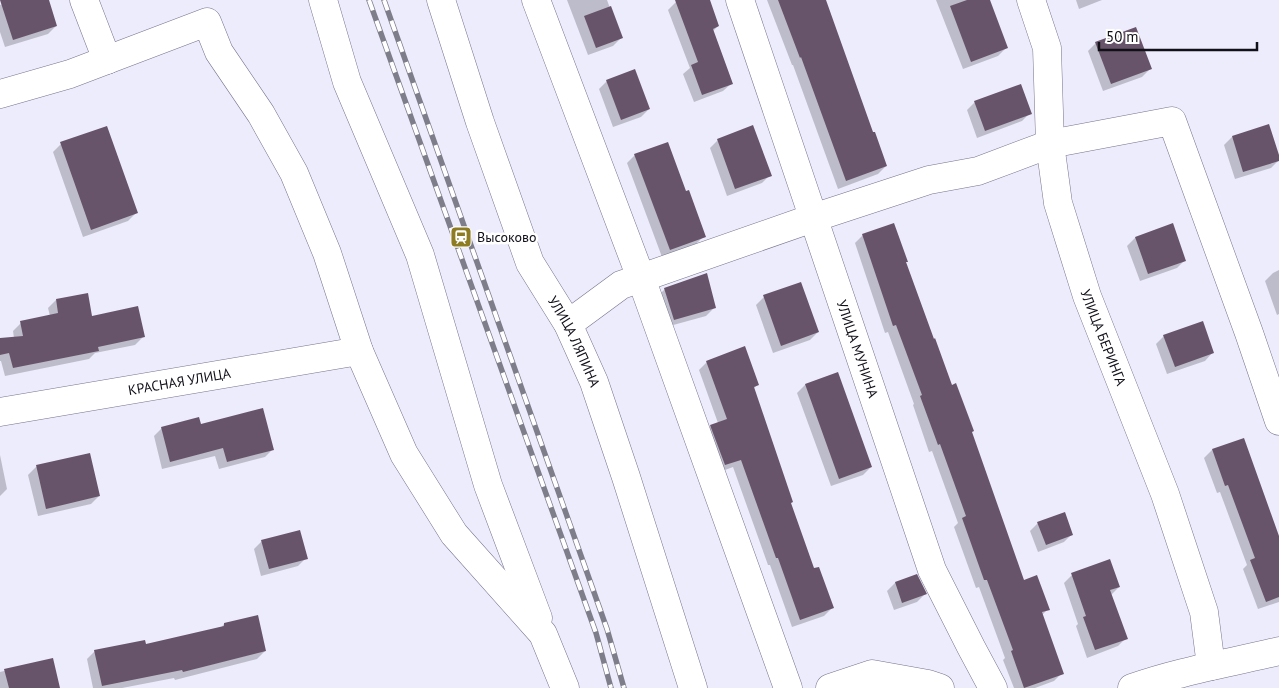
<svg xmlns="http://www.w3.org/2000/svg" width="1279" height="688" viewBox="0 0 1279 688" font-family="'PT Sans',sans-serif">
  <rect width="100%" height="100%" fill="#edecfd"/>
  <!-- shadow -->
  <path fill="#0003" d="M13,0H48L56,26L48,34L5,47L0,32V5Z
    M567,0H607L621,38L613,46L588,55Z
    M681,0H708L718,26L713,31L732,83L723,91L694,102L683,74L690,68L668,10L676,2Z
    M767,0H818L886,166L878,174L838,189L793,65H792Z
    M936,0H988L1006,48L998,56L963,69Z
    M1076,0H1102L1079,9Z
    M1096,43L1150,69L1142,77L1103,91L1088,51Z
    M607,81L649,109L641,117L613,127L599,89Z
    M975,102L1030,113L1022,121L977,138L967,110Z
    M1232,137L1279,159V160L1271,168L1235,179L1224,145Z
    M718,140L770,175L762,183L727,196L710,148Z
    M61,144L136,213L128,221L83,237L53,152Z
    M635,155L685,193L704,236L696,244L662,257L627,163Z
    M1172,225L1185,260L1177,268L1140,281L1127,246L1135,238Z
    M863,235L905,263L933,341L971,433L1023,581L1048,609L1041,616L1062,673L1054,681L1035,688H1014L1003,660L1005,658L979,587L976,588L954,527L958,523L932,451L929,452L913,405L914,404L888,332L885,333L855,243Z
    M1279,270V314L1277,315L1265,281L1273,273Z
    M665,289L714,308L706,316L666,327L657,297Z
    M764,297L818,332L810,340L773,353L756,305Z
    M56,300L91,317L143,337L135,345L95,353L89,359L5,376L1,361H0V340L14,338L13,331L21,323L50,316L48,308Z
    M1164,336L1213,352L1205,361L1167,374L1156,344Z
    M707,362L758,384L753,389L790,504L814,570L832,608L824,616L792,627L770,565H768L733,467L717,473L703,434L711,426L718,423L699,370Z
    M837,374L871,467L863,475L831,486L797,393L805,385Z
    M200,425L273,449L265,457L219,469L215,456L162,469L154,436L162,428Z
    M1243,440L1279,543V602L1258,609L1243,569L1247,565L1220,492L1217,493L1204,458L1212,450Z
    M89,454L99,496L91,504L38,516L28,475L36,467Z
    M0,455L7,489L0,496Z
    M1038,523L1072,534L1064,542L1038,552L1030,531Z
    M262,541L306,558L298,566L261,576L254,549Z
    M1072,575L1119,587L1111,595L1126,638L1118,646L1087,658L1076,626L1078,624L1064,583Z
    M916,576L925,594L917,602L894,610L887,591L895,583Z
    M224,624L265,651L257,659L175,680L174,678L122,688H93L87,659L95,651L145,646L220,629Z
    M52,659L59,688H0V672Z"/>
  <!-- building -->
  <path fill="#68546a" d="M0,0H49L57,26L13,40Z
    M675,0H710L719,26L713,29L733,84L702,95L691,65L698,62Z
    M778,0H826L873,132H875L887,166L846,181L801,57L800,58Z
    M967,0H990L1008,48L971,62L950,6Z
    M611,6L623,38L596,48L584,16Z
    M1136,27L1152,69L1111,84L1095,42Z
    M635,69L650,109L621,120L606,80Z
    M1021,84L1032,114L985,131L974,101Z
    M1269,124L1279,155V161L1243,172L1232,136Z
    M753,125L772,176L735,189L717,139Z
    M107,126L138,213L91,230L60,142Z
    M668,142L686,191L689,190L706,237L670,250L634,154Z
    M894,223L908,262H906L934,339L935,338L952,385L956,383L974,431L972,432L1024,580L1037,575L1050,610L1042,612L1064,674L1024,688L1011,651L1013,650L987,580H984L962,518L966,516L940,444L938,445L920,396L922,395L896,325L893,326L862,234Z
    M1173,223L1186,261L1148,274L1135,237Z
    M707,273L716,308L674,320L664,288Z
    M801,282L819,332L781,346L763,295Z
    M88,293L92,316L138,306L145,337L98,347L99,351L13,368L9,353L0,355V338L23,336L20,321L58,313L56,299Z
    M1203,321L1214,353L1175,367L1163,335Z
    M745,346L759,385L754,387L793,502L791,503L814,568L819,567L834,608L800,620L778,558H776L741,460L725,465L710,425L727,419L706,361Z
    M838,372L872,467L839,479L805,384Z
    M263,408L274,450L227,462L223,448L170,462L161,427L199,417L201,424Z
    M1244,438L1279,536V597L1266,602L1250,560L1255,558L1228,485L1225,486L1212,449Z
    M90,453L100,496L46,509L36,465Z
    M1065,512L1073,535L1046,545L1037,522Z
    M300,530L308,559L269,569L261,540Z
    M1110,559L1120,587L1110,590L1128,639L1095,650L1083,617L1086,616L1071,573Z
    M917,574L927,594L902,603L895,582Z
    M258,615L266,651L183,672L182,670L102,686L94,650L145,640L146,644L224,626V623Z
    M53,658L60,688H9L4,669Z"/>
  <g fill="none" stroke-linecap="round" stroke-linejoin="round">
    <!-- minor casing -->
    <g stroke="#76738c" stroke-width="29">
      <g id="minor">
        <path d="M84,0L107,60"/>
        <path d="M323,0L347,82L420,255L488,485L538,618"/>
        <path id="s1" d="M441,0L480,122L530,263L568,324L594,382L626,477L693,688"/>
        <path d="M536,0L641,278L788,688"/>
        <path id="s2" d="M740,0L932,570L971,647L993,688"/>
        <path id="s3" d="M1031,0L1047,48L1050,144L1058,203L1087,296L1165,494L1204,612L1211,666"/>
        <path d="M0,94L70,74L207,22L219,52L261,114L294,173L327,253L359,351L404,454L454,534L543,634L565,688"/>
        <path d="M568,324L621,285L813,218L929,180L978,171L1050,144L1172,121L1249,333L1279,421"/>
        <path id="s4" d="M0,412L359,351"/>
        <path d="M830,688L872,674L928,684L940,688"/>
        <path d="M1132,688C1180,671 1230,663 1279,651"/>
      </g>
    </g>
    <!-- minor -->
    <use href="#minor" stroke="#fff" stroke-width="28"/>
    <!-- rail casing -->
    <g stroke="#7e7d8a" stroke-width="5.5">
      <path id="rail" d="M369,0L596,633L611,688
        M384,0L607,629L624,688"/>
    </g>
    <!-- rail -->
    <use href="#rail" stroke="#fff" stroke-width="4" stroke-dasharray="11" stroke-linecap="butt"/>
  </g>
  <!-- icons -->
  <defs>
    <g id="station-square" transform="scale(1.125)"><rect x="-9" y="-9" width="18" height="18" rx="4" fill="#8e7c22" stroke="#fff"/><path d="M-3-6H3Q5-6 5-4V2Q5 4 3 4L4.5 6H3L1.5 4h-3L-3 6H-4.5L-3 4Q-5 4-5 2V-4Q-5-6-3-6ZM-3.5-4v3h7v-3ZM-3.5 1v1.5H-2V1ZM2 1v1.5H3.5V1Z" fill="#fff"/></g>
  </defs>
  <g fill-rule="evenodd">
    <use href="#station-square" x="461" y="237"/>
  </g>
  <g text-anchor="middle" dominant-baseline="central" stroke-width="5" stroke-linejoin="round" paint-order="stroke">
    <!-- poi labels -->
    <g font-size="14" fill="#111019" stroke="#fff" text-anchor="start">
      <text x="477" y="237">Высоково</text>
    </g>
    <!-- street labels -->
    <g font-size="14" fill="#111019" stroke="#fff">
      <text stroke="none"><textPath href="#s3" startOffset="348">УЛИЦА БЕРИНГА</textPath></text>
      <text stroke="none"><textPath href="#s1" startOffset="368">УЛИЦА ЛЯПИНА</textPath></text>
      <text stroke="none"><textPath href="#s2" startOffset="368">УЛИЦА МУНИНА</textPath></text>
      <text stroke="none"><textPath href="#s4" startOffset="182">КРАСНАЯ УЛИЦА</textPath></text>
    </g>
  </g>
  <!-- scale -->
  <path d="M1099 42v8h158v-8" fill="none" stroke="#111019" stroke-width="2.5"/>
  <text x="1106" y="42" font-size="15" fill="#111019" stroke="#ffffff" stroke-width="4" paint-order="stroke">50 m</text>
</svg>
